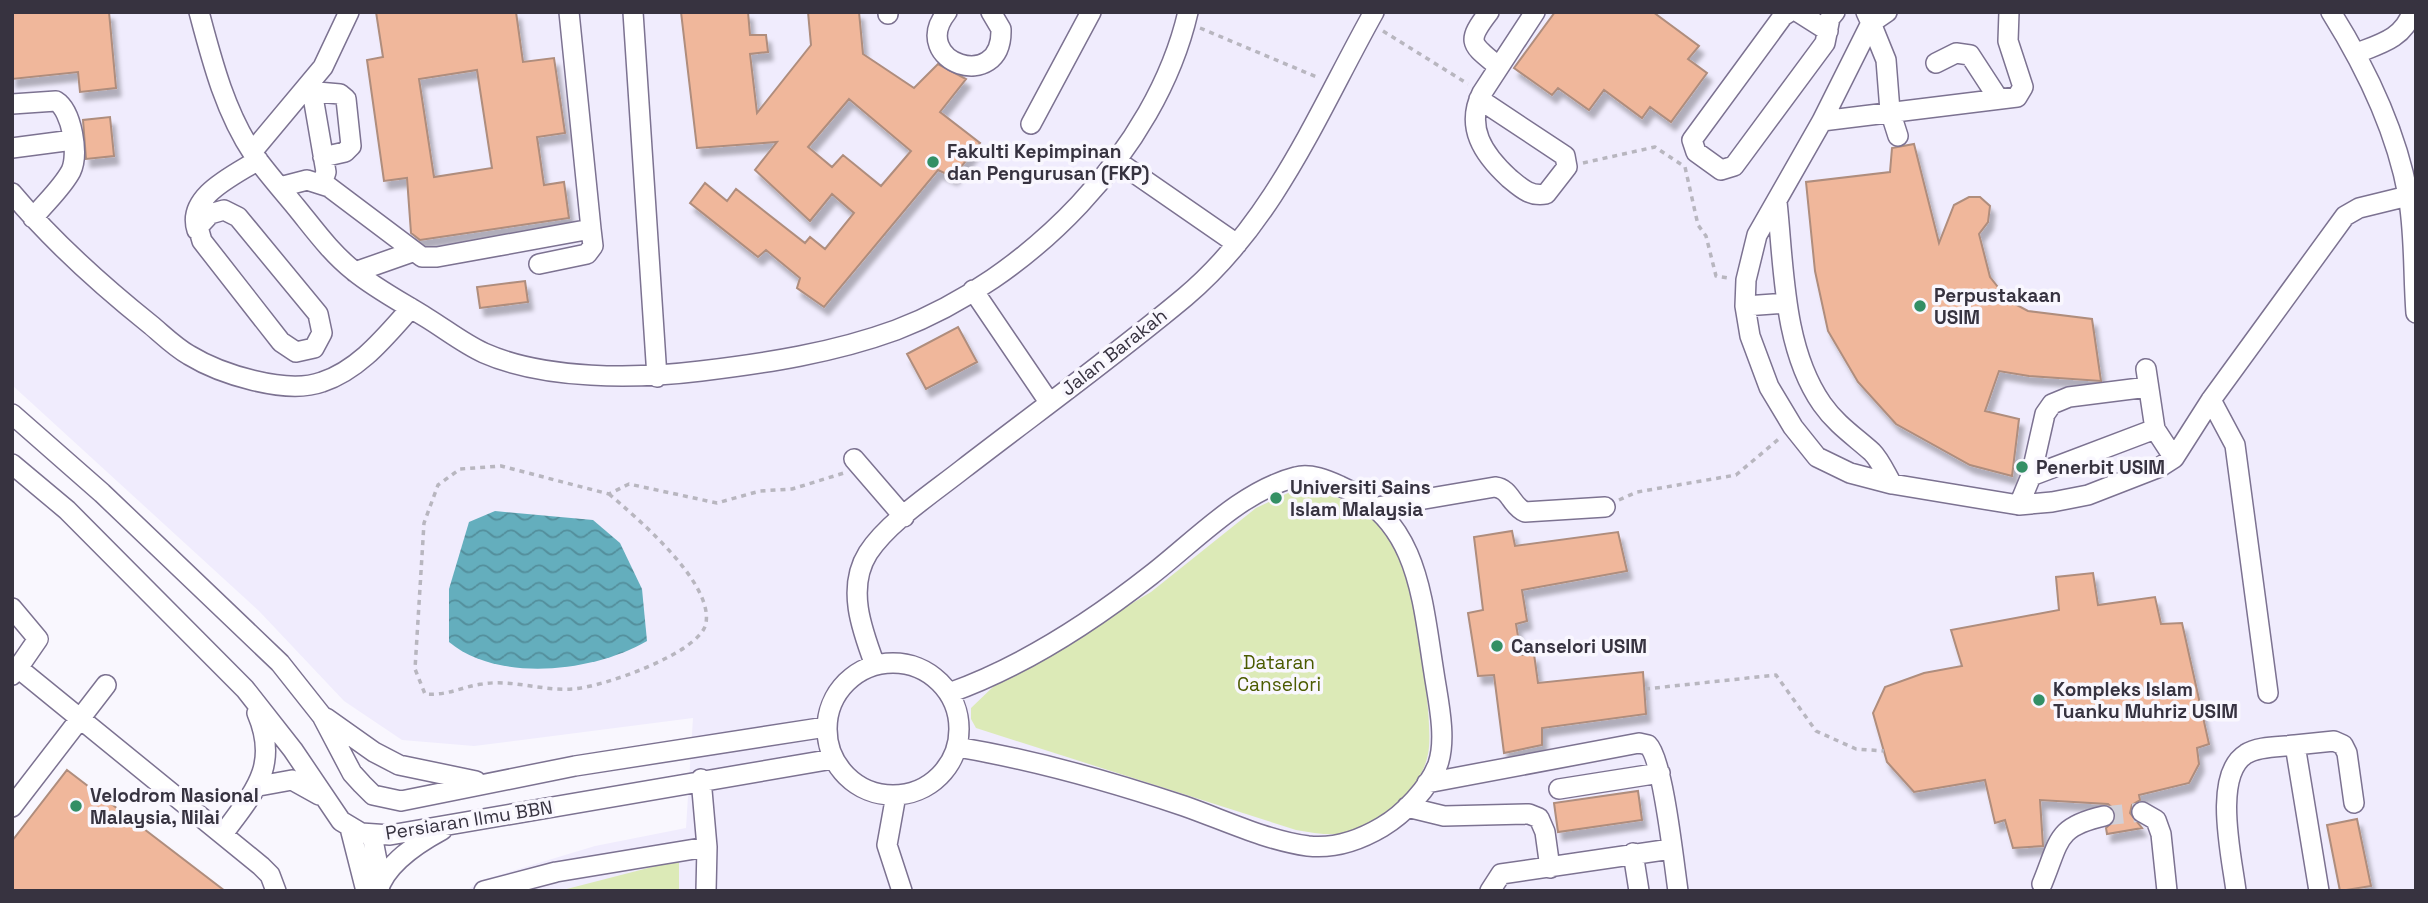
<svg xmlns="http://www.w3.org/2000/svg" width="2428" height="903" viewBox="0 0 2428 903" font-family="'Space Grotesk',sans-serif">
  <defs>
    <pattern id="water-waves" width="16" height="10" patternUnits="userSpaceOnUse" patternTransform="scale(1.75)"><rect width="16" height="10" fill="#64aebd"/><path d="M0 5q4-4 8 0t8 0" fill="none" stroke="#538e9b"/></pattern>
    <filter id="shadow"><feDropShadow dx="4.5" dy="8" stdDeviation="2" flood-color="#0004"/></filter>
  </defs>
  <rect width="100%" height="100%" fill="#f9f7fe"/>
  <!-- built -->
  <path fill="#f0ecfd" d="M12,12H2416V891H467L479,881L595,846L686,828L693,718L474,746L402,740L344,701L259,611L12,385Z"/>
  <!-- green -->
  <path fill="#dceab7" d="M1290,492C1341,493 1362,501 1396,540C1413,561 1416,611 1420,638C1423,663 1433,732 1428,754C1422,787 1383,828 1349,833C1331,836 1313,833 1296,830L976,728L971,719V708L996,684L1151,592L1256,508Z
    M679,860V891H559Z"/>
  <!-- water -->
  <path fill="url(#water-waves)" d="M495,511L593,520L620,543L642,589L647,641C594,672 498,683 449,642V589L469,522Z"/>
  <!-- building -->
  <path fill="#f0b79b" stroke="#af8d7d" stroke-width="2" fill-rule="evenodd" filter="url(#shadow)" d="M12,12H109L116,88L80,92L78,72L12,79Z
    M376,12H516L523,62L554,58L565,133L537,137L544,185L564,182L569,218L420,240L411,233L407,178L384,181L367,60L383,57ZM477,70L492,168L434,177L419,79Z
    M681,12H748L750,35H766L768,52L750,54L757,113L811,45L808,12H859L863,54L914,88L938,64L966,79L940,112L980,143L953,177L938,170L824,307L797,288L800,278L766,250L758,257L690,203L705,183L727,201L736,189L805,243L810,237L825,249L854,213L832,194L810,221L755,170L777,142L697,148ZM849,99L911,151L881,186L843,155L832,167L808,147Z
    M1555,12H1653L1699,46L1688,59L1707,73L1671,122L1650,107L1642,118L1604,90L1589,110L1558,88L1552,95L1514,68Z
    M110,117L114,156L86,159L83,120Z
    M1914,144L1939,243L1954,205L1969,197H1980L1990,206L1988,222L1979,234L1990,277L2009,301L2028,311L2092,319L2101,381L2029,376L1999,371L1985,411L2019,419L2012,476L1970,465L1896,424L1858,382L1828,331L1815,271L1806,182L1890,172L1892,148Z
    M525,281L528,302L480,308L477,287Z
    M958,327L977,362L926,389L907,354Z
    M1512,531L1515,546L1618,532L1627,571L1522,590L1527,621L1516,624L1521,655L1534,654L1538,683L1643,672L1646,714L1542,728V745L1504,753L1494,675L1478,676L1468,613L1483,610L1474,537Z
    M2093,573L2098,605L2155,597L2161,624L2182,623L2209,744L2197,748L2199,764L2189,783L2139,795L2140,800L2132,805L2130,813L2142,828L2107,834L2106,828L2116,818L2113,808L2108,804L2040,800L2043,846L2013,848L2005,820L1995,823L1985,780L1914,792L1887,762L1873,713L1885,687L1924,673L1962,666L1951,630L2059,610L2056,577Z
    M67,770L225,891H12V841Z
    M1638,791L1642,820L1558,832L1554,803Z
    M2357,819L2371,886L2340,891L2327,825Z"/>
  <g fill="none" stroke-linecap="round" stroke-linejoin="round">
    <!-- minor-tunnel -->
    <path stroke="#d2d0d8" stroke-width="19" stroke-dasharray="19 10" stroke-linecap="butt" d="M2104,816L2142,812"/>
    <!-- minor casing -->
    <g stroke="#7c7291" stroke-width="22">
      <path id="minor" d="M199,12C212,61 225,112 254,155C267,173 282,190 296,207C314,229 331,253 354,271C376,289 403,303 427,318C445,329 464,344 484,353C545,380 636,379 701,371C767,363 833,353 896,330C1028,280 1156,151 1188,12
        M633,12L657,377
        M888,12V14
        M947,12C907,62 1003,95 1001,29L991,12
        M1489,12C1465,43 1471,44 1499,67
        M1789,12L1783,16L1692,140L1696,152L1721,170L1734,166L1825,43L1830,18L1835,12
        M1798,12L1828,31
        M1866,12L1871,23L1822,121L1757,235L1746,280L1745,306L1750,336L1769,387L1793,427L1817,457L1850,473L1892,484L2019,505L2052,502L2088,495L2160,467L2174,458L2211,400L2345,216L2359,208L2408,196
        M1887,12L1871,23L1886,60L1890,111L1898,136
        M2331,12C2366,68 2396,130 2408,195C2415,233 2413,274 2416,313
        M2357,53C2380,44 2404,38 2412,12
        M1936,63L1956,53L1970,55L1998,98
        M306,91L340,94L346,99L351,146L345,152L323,157
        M312,91L326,172L322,184
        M1479,99L1565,156L1567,167L1546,194C1530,197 1521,188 1509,178C1483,154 1465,127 1482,93L1535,12
        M12,104L56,101C72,111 79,154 71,171C62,188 45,203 33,218
        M1822,121L2017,97L2023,87L2008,41L2009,12
        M1031,124L1091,12
        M12,148L73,140
        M252,152L323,67L349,12
        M1117,161L1237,244
        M280,187L307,180L329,187L422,257H437L591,229L569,12
        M12,193C53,242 101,285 151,325C163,335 175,347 189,355C220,374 286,395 322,382C359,370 385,337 411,308
        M1777,202C1784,267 1783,348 1822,404C1836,424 1854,436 1872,452C1880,460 1886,474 1892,484
        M224,210L238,217L318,314L322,333L314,348L296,352L281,342L202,241L198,227L210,214Z
        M197,230C186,196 235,175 258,160
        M539,264L587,254L593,246L591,229
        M355,272L412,252
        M973,290L1049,402
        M1745,306L1787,303
        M2146,369L2155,429L2174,458
        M2211,400L2235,445L2268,693
        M12,414L102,493L280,663L322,716L352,773L362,784L373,795L401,801L575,766L826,727
        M854,459L904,517
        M12,464L67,510L245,689L293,750L341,821L361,833L390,835L833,759
        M2031,476L2155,429
        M2019,505L2031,476L2045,414L2052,404L2069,397L2148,387
        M1377,507L1495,487C1511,489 1511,506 1525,512L1605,507
        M12,608L38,639L18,668
        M827 729a66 66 0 1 1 132 0a66 66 0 1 1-132 0Z
        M875,665C862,630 846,588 868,553C888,522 934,492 963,469C1037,412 1113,357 1185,297C1275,221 1318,112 1374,12
        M12,675L18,668L261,866L270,875L276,891
        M949,693C1022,667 1090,623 1151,575C1195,541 1241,491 1296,477C1310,473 1327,480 1340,486C1419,519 1422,599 1434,673C1438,700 1447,738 1438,764C1429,788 1404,814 1382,827C1360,840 1334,849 1308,846C1265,840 1224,820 1184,806C1109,781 1035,760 957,747
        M326,718L374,752L399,765L476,781
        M1427,783L1639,743L1648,745C1663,759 1674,864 1678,891
        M259,786L292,780L319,795
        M1559,789L1660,773
        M896,795L887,845L902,891
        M12,807L106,685
        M1407,807L1444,816L1529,814L1539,818L1545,832L1550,868
        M2142,812L2156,820L2161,834L2167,891
        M350,828L366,891
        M223,834C253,793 280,767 257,713
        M372,835L381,881
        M1633,853L1639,891
        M2042,884C2060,841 2055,827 2104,816
        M378,891C386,863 418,843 442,830
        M484,891L556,872L707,847L701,779
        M706,891L707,847
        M1490,891L1501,874L1671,849
        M2236,891C2232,858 2212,775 2246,754C2258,746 2280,747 2295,745
        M2319,891L2295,745L2334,741L2343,745L2347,753L2354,803"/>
    </g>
    <!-- path -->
    <path stroke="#b8b6bf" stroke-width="3.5" stroke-dasharray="5 5" stroke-linecap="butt" d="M1200,28L1319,78
      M1383,31L1468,84
      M1583,163L1655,147L1685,167L1698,225L1706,236L1716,276L1729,278
      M609,494C637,518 713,582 706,623C701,653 600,688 572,689C542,691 511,679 482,684C461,687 447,696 425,694L415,669L424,523L438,485L460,469L501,466L609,494L629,484L717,503L760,491L792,489L844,473
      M1619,500L1637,492L1736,475L1780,438
      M1645,689L1776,675L1816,731L1856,749L1884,751"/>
    <!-- minor -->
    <use href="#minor" stroke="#fff" stroke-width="19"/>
  </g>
  <!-- markers -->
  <g fill="#338f65" stroke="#f9f7fe" stroke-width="2.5">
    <circle cx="933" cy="162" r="7"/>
    <circle cx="1920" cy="306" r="7"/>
    <circle cx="2022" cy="467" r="7"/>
    <circle cx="1276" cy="498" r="7"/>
    <circle cx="1497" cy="646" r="7"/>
    <circle cx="2039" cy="700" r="7"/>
    <circle cx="76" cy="806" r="7"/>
  </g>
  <g text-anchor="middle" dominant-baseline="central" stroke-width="7" stroke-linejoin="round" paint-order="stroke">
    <!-- poi labels -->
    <g font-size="19" font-weight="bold" fill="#373340" stroke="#f9f7fe" text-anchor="start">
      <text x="947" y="151">Fakulti Kepimpinan<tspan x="947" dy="22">dan Pengurusan (FKP)</tspan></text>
      <text x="1934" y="295">Perpustakaan<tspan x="1934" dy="22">USIM</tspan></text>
      <text x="2036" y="467">Penerbit USIM</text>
      <text x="1290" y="487">Universiti Sains<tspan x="1290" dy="22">Islam Malaysia</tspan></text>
      <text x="1511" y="646">Canselori USIM</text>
      <text x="2053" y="689">Kompleks Islam<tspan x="2053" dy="22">Tuanku Muhriz USIM</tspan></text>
      <text x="90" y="795">Velodrom Nasional<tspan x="90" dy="22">Malaysia, Nilai</tspan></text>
    </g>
    <!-- street labels -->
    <g font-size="19" fill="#373340" stroke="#f9f7fe">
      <text transform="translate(1114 352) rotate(-38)">Jalan Barakah</text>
      <text transform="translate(469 820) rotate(-9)">Persiaran Ilmu BBN</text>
    </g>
    <!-- park labels -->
    <g font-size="19" fill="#4b5b00" stroke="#f9f7fe">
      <text x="1279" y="662">Dataran<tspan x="1279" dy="22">Canselori</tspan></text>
    </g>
  </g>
  <!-- border -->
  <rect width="2428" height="903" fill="none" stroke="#373340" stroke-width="28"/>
</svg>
